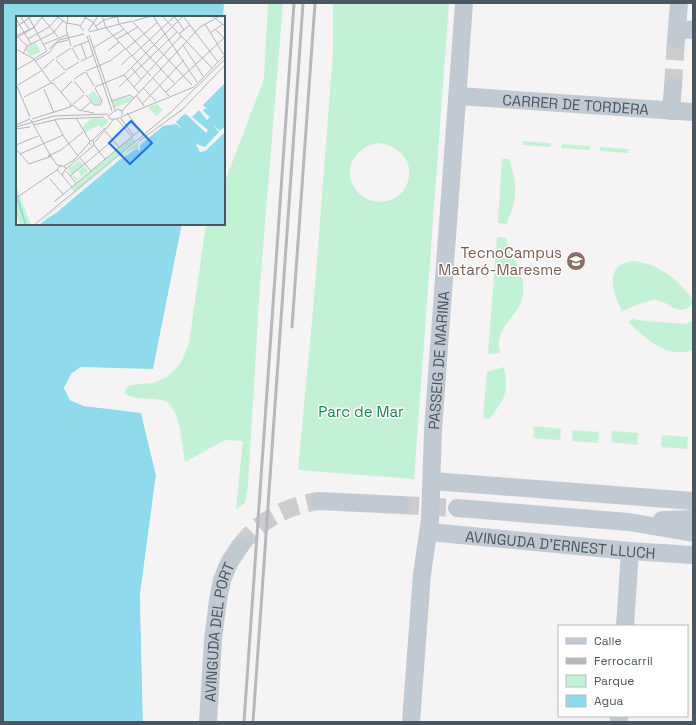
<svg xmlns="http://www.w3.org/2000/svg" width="696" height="725" viewBox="0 0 696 725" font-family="'Space Grotesk',sans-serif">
  <rect width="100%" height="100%" fill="#f5f3f3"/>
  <!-- green -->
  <path fill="#c3f1d5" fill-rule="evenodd" d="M268,3H283L260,285L248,485L245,503L236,509L243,441L225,440L185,462C182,446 181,414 168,403C164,400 158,399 153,399C143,398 132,399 124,393L126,388L131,385L153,383L167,377L181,363L189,343L206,224H224V184L264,79Z
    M333,3H449L414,479L298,470L314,299L333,53ZM378,143C400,145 417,164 406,186C397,205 370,207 357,191C340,171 355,147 378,143Z
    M523,141L551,143V147L522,145Z
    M562,144L590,146V150L561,148Z
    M600,147L629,149L628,153L600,151Z
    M502,159H509C514,175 518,189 513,206C512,212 508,217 507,224L498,223Z
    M497,237L506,238C511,257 526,273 523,294C521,313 501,323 499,341C498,345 500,350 500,353L488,354Z
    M632,261C658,263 678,279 693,300C693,303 692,305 689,307C676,316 667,300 655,300C644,301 632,307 622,311C613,293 603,265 632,261Z
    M632,319L644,321L685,324L693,320V350C668,360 645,338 628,322Z
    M504,367C509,393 505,399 489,419L483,418L487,372Z
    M534,426L561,429L560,440L533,438Z
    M573,430L599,432L598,443L572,441Z
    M612,431L638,433L637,445L611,442Z
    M662,435L688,437L687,449L661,447Z"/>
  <!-- water -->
  <path fill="#90daee" d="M3,3H224L223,17H17V224H182L153,370L81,367L72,373L64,388L70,400L84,406L141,412L156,475L140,595L143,722H3Z"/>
  <!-- pier -->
  <path fill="#f5f3f3" d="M182,224H184L155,371L82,369L73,374L66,388L72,399L85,404L142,411L158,474L142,595L145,722H143L140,595L156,475L141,413L84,406L70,400L64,388L71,374L81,367L153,369Z"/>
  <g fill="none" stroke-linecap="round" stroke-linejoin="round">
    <!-- minor-tunnel -->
    <path stroke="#caccce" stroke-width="18" stroke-dasharray="18 9" stroke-linecap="butt" d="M673,87L676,40
      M401,505L457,508
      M240,546C261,519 286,506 319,501"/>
    <!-- minor -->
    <g stroke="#c1cad2" stroke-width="18">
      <path d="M677,29L693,30"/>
      <path d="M676,40L679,3"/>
      <path id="s1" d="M458,96L693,112"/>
      <path d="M671,111L673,87"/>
      <path d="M432,481L693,501"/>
      <path d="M319,501L401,505"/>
      <path d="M457,508L629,522L693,533"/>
      <path d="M662,520L693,519"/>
      <path id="s2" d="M429,532L630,551L693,555"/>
      <path d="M625,626L630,551"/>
      <path id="s3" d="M208,722L213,640L218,600L222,580L229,563L240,546"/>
      <path id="s4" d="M411,722L422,574L430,520L433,430L464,3"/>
      <path d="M619,722V716"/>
    </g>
    <!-- rail -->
    <path stroke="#b5b8bd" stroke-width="3" d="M292,327L315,3
      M244,722L294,3
      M253,722L303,3"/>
  </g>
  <!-- icons -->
  <defs>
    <g id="university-disc" transform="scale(1)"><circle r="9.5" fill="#8d6e63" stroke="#fff"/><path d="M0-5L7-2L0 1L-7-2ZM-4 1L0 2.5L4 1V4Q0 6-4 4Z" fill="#fff"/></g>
  </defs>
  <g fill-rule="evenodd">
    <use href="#university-disc" x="576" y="261"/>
  </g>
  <g text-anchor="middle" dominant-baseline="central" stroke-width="3" stroke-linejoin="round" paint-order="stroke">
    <!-- street labels -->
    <g font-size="15" fill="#4a5661" stroke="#fff">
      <text stroke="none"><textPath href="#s1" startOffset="118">CARRER DE TORDERA</textPath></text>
      <text stroke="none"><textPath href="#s4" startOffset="363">PASSEIG DE MARINA</textPath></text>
      <text stroke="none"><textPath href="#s2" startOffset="132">AVINGUDA D'ERNEST LLUCH</textPath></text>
      <text stroke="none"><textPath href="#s3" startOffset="91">AVINGUDA DEL PORT</textPath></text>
    </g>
    <!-- education labels -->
    <g font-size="15" fill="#785e54" stroke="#fff" text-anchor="end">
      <text x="562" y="252">TecnoCampus<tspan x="562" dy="17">Mataró-Maresme</tspan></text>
    </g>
    <!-- park labels -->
    <g font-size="15" fill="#17864f" stroke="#fff">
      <text x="361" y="411">Parc de Mar</text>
    </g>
  </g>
  <!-- overview -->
  <g transform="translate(16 16)">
    <rect width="209" height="209" fill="#f5f3f3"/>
    <path d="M19,26L25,36L14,40L9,33ZM78,75L85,85L84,88L79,89L72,79ZM115,80L117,82L113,86L98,92L97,85ZM141,88L147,94L140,100L132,91ZM84,102L91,103L92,106L86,112L82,109L69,117L66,112L74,103ZM116,121L119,125L29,201L58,176L55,172ZM122,126V133L108,138L48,189L35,199L20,209ZM63,145L68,149L55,159L52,153ZM68,150L72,155L60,165L56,160L57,159L62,163L65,159L62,155ZM0,168L3,178L15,209H4L0,198Z" fill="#c3f1d5"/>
    <path d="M208,68L209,110L204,115L197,109L203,116L189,131L180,128L184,136L189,135L209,116V209H23L103,144L121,132L124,134V129L147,110L160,108L167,114L160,106L167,99L170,98L190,117L192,114L176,101L183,94L191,104L194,101L188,96L187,93H191L187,89Z" fill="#90daee"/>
    <path d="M150,107L124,129V135L120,133L103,144L40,197L21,209L108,138L120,132L122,133L123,129ZM209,113V116L189,135L184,136L180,127L187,135Z" fill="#f5f3f3"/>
    <path fill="none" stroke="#90daee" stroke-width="2" d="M0,179L10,209"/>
    <path fill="none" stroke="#b1b4b9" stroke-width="1" d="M4,0L13,13M12,0L31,35M25,0L42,21M40,0L50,7L63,9L68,15M52,0L50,14L55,30M66,0L77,6L82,14M86,0L90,12L135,60M101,0L103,8L158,67M137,0L181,66M146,0L196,52M158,0L168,14M167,0L202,46M196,0L209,10M0,3L15,28M116,5L176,69M118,5L135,0M189,8L208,39M64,10L71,0M80,10L88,4L104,0M0,11L16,0M199,13L209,23M72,15L82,0M73,16L116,5M194,17L207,8M163,18L174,9M73,19L99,94M0,20L19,11M71,20L96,95M2,21L11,30M0,22L17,12L27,0M12,23L33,11L42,1M101,23L122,11M28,28L51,19M65,28L70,42M167,29L187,60M57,31L73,25M56,32L63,44M77,32L108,13M0,33L18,43M33,33L43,24L68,18M110,33L142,6M92,35L103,26M7,38L11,30L37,17L47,5M116,40L158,1M40,42L55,32M18,43L35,67H37L55,88L54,91L57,89M18,43L31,35M40,44L49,54M19,45L34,36L40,27L52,24M65,45L78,39M105,49L116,39M116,52L125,63M27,53L38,43M0,54L18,44M50,54L63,46M70,55L94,45L109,33M70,56L78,70M108,59L123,77M137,62L153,80M58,63L69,56M36,65L49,56M58,65L68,77M0,68L14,101M2,69L25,55M79,71L108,59L167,0M103,71L161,16M118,71L165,20M127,72L140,85M28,73L38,97M45,76L56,65M150,76L209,21M70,79L78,89H84L86,85L79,72M120,79L128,90M8,81L35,67M95,85L114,79L118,82M127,87L168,44M57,88L68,79M57,89L63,94L78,97M64,95L75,86M106,95L184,11L204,0M164,96L209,49M106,99V95L102,93L92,100L94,103H100L178,71L209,39M104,101L117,119M60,102L74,125M16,103L54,91M101,103L116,121M15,104L33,137L41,149L47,150L50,152L46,159L41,154L45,149M39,104L48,121L62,140M0,109L14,103M18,109L42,103L88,101M0,111L38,100L92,98M0,113L14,111M89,115L103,131M77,124L89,112M123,125L167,93M79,126L98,103M0,129L22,120M78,129L89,143M0,133L13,148L33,141M4,138L47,119M36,141L32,140L45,134L67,116M64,142L75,155M48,150L58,144L73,127M50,153L78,129L77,124L73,126L75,129M50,155L60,167M46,159L56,171M54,160L95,126M34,163L47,178M0,182L41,154M38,186L124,114L111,97M18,209L154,97L209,43"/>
    <path fill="#1a73e8" fill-opacity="0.15" stroke="#1a73e8" stroke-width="2" d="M115,105L136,127L114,148L93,127Z"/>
    <rect width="209" height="209" fill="none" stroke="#4a5661" stroke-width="2"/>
  </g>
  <!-- border -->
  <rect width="696" height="725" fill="none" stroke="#4a5661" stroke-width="8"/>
  <!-- legend -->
  <rect x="558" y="625" width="130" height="92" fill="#ffffff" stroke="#b7bbc0"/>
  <rect x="566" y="638" width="20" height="6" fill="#c1cad2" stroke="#b7bbc0"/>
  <text x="594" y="645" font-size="12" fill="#4a5661">Calle</text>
  <rect x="566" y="658" width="20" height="6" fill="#b5b8bd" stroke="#b7bbc0"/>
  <text x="594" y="665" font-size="12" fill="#4a5661">Ferrocarril</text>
  <rect x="566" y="675" width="20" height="12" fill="#c3f1d5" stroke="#b7bbc0"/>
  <text x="594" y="685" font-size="12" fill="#4a5661">Parque</text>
  <rect x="566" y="695" width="20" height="12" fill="#90daee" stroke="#b7bbc0"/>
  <text x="594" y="705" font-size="12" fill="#4a5661">Agua</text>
</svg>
